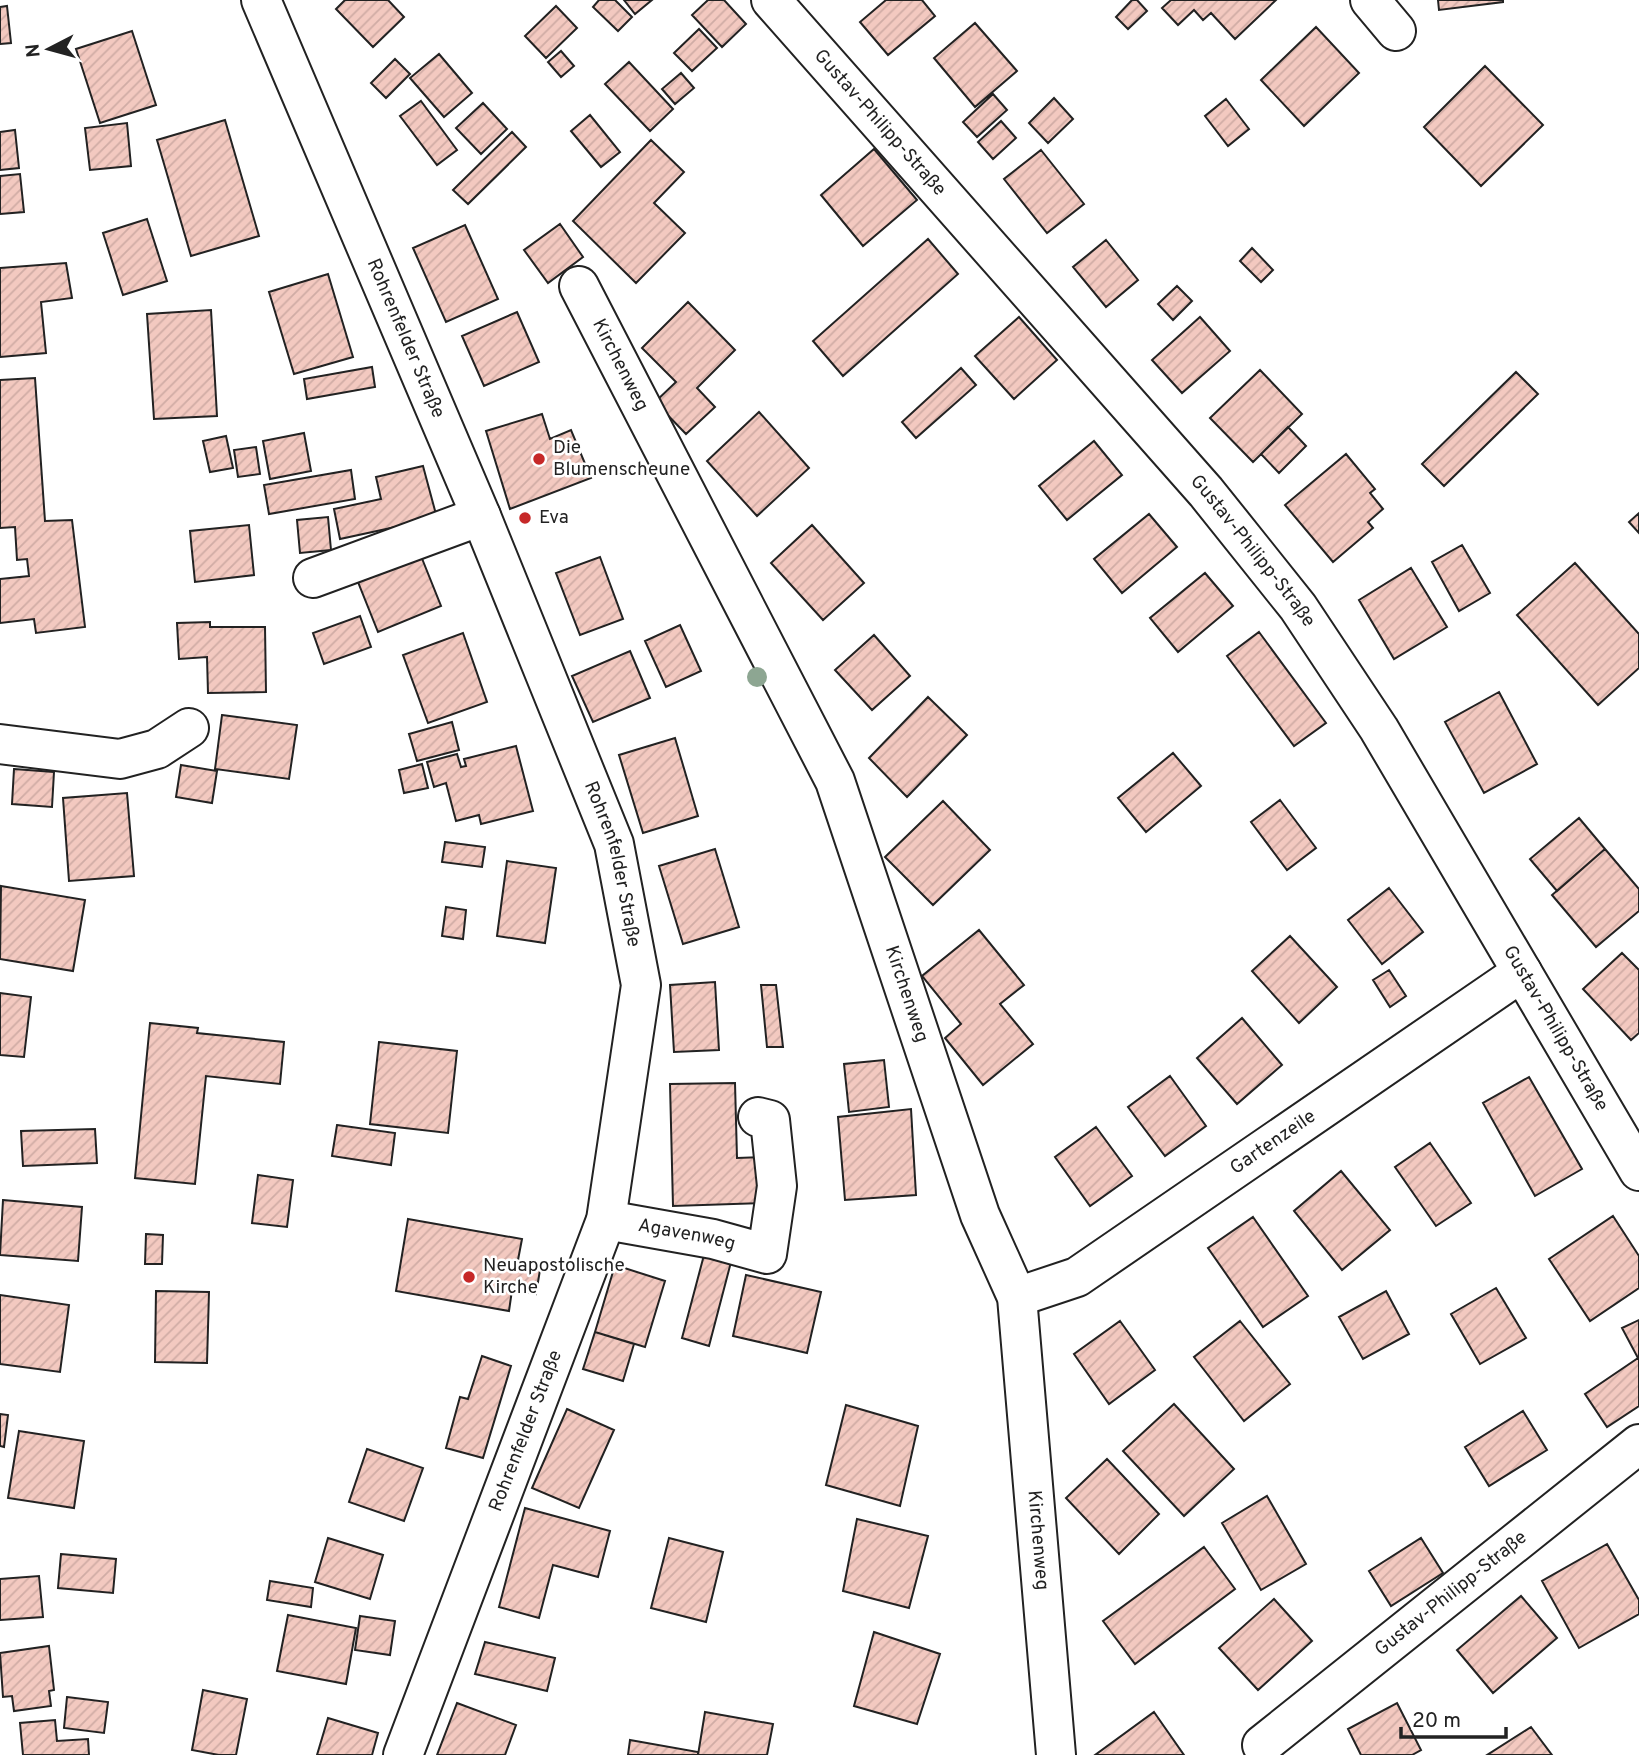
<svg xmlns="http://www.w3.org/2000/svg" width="1639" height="1755" viewBox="0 0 1639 1755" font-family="Overpass,sans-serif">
  <defs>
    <pattern id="building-hatch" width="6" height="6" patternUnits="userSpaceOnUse" patternTransform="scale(1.75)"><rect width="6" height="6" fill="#f3c9c0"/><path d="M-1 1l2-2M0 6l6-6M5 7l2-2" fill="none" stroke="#d0aca5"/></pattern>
  </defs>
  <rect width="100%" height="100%" fill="#fff"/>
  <!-- building -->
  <path fill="url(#building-hatch)" stroke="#222" stroke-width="2" d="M345,0H388L404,17L373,47L336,9Z
    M599,0H615L632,17L618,31L593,7Z
    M624,0H652L635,14Z
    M708,0H724L746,24L722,47L692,15Z
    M886,0H922L935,16L888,55L860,22Z
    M1132,0H1137L1147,11L1128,29L1116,17Z
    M1171,0H1276L1235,39L1211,13L1203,20L1194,10L1178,25L1162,8Z
    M1438,0H1503V2L1439,10Z
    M7,6L11,43L0,44V7Z
    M556,6L577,28L546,58L525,36Z
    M975,23L1017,71L975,107L934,58Z
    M1316,27L1359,73L1304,126L1261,80Z
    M699,29L717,48L692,71L674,53Z
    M132,31L156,105L100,123L76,49Z
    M561,51L574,66L561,77L548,62Z
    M439,54L472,93L444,117L410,78Z
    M395,59L410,74L386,98L371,83Z
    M629,62L673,109L650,131L605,84Z
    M1485,66L1543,125L1481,186L1424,127Z
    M681,73L694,88L675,104L662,89Z
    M993,94L1007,110L977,137L963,122Z
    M1054,98L1073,119L1048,143L1029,123Z
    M1226,99L1249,129L1228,146L1205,116Z
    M421,101L457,150L437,165L400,116Z
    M483,103L507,129L481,154L456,128Z
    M590,115L620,152L601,167L571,131Z
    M225,120L259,236L191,256L157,140Z
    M1001,121L1016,138L993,159L978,142Z
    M127,123L131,166L90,170L85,128Z
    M15,130L19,168L0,170V132Z
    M512,132L526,147L468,204L453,190Z
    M651,140L684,172L654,203L685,233L636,283L573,221Z
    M874,149L917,200L863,246L821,195Z
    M1041,150L1084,204L1047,233L1004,179Z
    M20,174L24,212L0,214V176Z
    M147,219L167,281L123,295L103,233Z
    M560,224L583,257L548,283L524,250Z
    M465,225L498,299L446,322L413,248Z
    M928,239L958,274L843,376L813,341Z
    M1106,240L1138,280L1106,307L1073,267Z
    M1252,248L1273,270L1261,282L1240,261Z
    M66,263L72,298L41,302L46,353L0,357V268Z
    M328,274L353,357L294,374L269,292Z
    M1177,286L1192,301L1173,320L1158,304Z
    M688,302L735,350L697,388L715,407L686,434L655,402L676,382L642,348Z
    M211,310L217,416L154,419L147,314Z
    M517,312L539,362L484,386L462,336Z
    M1019,317L1057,360L1014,399L975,356Z
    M1200,317L1230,351L1182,393L1152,360Z
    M372,367L375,387L307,399L304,379Z
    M961,368L976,385L916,438L902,422Z
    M1260,370L1302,414L1253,462L1210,418Z
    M1516,372L1538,394L1444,486L1422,464Z
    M35,378L45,521L72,520L85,627L36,633L34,619L0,623V579L29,576L27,559L17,560L15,527L0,528V380Z
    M759,412L809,468L757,516L707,461Z
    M542,414L550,439L571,430L591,478L510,509L486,431Z
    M1288,427L1306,446L1279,473L1261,454Z
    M304,433L311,471L270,479L263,441Z
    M226,436L233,468L210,472L203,441Z
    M1094,441L1122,475L1067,520L1039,486Z
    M256,447L260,474L238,477L234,450Z
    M1346,454L1375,489L1370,493L1383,509L1368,522L1373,528L1333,562L1285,505Z
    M423,466L437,518L340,539L334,509L381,499L376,477Z
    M351,470L355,499L269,514L264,485Z
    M1639,513V533L1629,522Z
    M1149,514L1177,547L1122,593L1094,559Z
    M328,517L331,550L300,553L297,520Z
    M249,525L254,575L195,582L190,531Z
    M812,525L864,583L823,620L771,563Z
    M1462,545L1490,593L1459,611L1432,562Z
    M421,556L441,606L378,632L358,582Z
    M600,557L623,619L580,635L556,573Z
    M1575,563L1639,634V668L1598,705L1517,615Z
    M1411,568L1447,627L1394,659L1359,600Z
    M1205,573L1233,606L1178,652L1150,618Z
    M360,616L371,647L324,664L313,633Z
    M210,622V627H265L266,692L208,693L207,657L179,659L177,623Z
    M680,625L701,671L666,687L645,641Z
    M1259,632L1326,723L1294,746L1227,656Z
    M463,633L487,702L428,723L403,655Z
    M874,635L910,676L872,710L835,670Z
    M630,651L650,698L593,722L572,676Z
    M1499,692L1537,764L1484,793L1445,722Z
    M928,697L967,735L907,797L869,758Z
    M222,715L297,725L289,779L215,769Z
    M452,722L459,750L417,761L409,734Z
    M675,738L698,816L643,833L619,755Z
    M516,746L533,811L481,824L479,815L456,821L446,783L434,787L427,762L457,754L461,767L466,766L464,759Z
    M1173,753L1201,786L1146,832L1118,798Z
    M422,764L428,788L404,793L399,770Z
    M181,765L217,771L212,803L176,797Z
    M14,769L54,772L52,807L12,804Z
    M127,793L134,876L69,881L63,798Z
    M1280,800L1316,848L1287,870L1251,822Z
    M943,801L990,850L933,905L885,857Z
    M1579,818L1605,849L1557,891L1530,859Z
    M445,842L485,847L482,867L442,862Z
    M715,849L739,927L683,944L659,866Z
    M1605,849L1639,889V911L1596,947L1552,895Z
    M507,861L556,868L545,943L497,936Z
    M1,886L85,900L73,971L0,959Z
    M1389,888L1423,932L1382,964L1348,920Z
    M446,907L466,910L463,939L442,936Z
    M979,930L1024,985L1000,1004L1033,1044L983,1085L945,1038L961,1024L922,976Z
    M1290,936L1337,987L1299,1023L1252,971Z
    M1622,953L1639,970V1033L1631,1040L1583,989Z
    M1389,970L1406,996L1390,1007L1373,980Z
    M715,982L719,1050L674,1052L670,985Z
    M761,985H776L783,1047H767Z
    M0,993L31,997L24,1057L0,1055Z
    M1242,1018L1282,1065L1237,1104L1197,1058Z
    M150,1023L198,1028L197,1033L284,1042L280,1084L206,1076L195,1184L135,1178Z
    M379,1042L457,1051L448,1133L370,1124Z
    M884,1060L889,1107L849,1112L844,1064Z
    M1170,1076L1206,1126L1165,1156L1128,1107Z
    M1529,1077L1582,1169L1535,1196L1483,1103Z
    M735,1083L737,1158L765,1157L766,1203L673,1206L670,1084Z
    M911,1109L916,1195L845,1200L838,1117Z
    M337,1125L395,1133L391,1165L332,1156Z
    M1096,1127L1132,1176L1090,1206L1055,1157Z
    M95,1129L97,1163L23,1166L21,1131Z
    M1430,1143L1471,1203L1436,1226L1395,1167Z
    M1341,1171L1390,1230L1342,1270L1294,1211Z
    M258,1175L293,1180L287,1227L252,1223Z
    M3,1200L82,1207L78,1261L0,1255Z
    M1613,1216L1639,1256V1288L1590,1321L1549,1259Z
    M1253,1217L1308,1296L1263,1327L1208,1248Z
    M408,1219L522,1239L518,1260L541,1264L536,1294L512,1290L509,1311L396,1291Z
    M146,1234L163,1235L162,1264H145Z
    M704,1255L731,1262L709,1346L682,1338Z
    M615,1265L665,1281L645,1347L595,1332Z
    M746,1275L821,1292L807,1353L733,1336Z
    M1496,1288L1526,1338L1480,1364L1451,1314Z
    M156,1291L209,1292L207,1363L155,1362Z
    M1386,1291L1409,1334L1363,1359L1339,1317Z
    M0,1295L69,1305L60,1372L0,1364Z
    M1639,1320V1406L1607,1427L1585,1394L1638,1358L1622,1328Z
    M1120,1321L1155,1370L1109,1404L1074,1354Z
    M1240,1321L1290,1384L1244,1421L1194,1357Z
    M595,1332L634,1344L623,1381L583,1369Z
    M482,1356L511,1366L483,1458L446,1448L460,1397L468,1399Z
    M1174,1404L1234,1469L1184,1516L1123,1451Z
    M846,1405L918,1426L900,1506L826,1485Z
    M567,1409L614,1430L579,1508L532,1488Z
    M1523,1411L1547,1450L1489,1486L1465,1447Z
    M0,1414L8,1415L4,1447L0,1446Z
    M19,1431L84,1441L74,1508L8,1498Z
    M367,1449L423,1468L404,1521L349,1502Z
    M1107,1459L1159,1514L1119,1554L1066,1498Z
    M1267,1496L1306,1564L1261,1590L1222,1523Z
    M525,1508L610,1531L598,1577L553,1565L539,1618L499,1607Z
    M857,1519L928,1536L909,1608L843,1591Z
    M328,1538L383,1555L370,1599L315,1582Z
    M669,1538L723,1552L706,1622L651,1608Z
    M1421,1538L1443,1573L1391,1606L1369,1571Z
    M1607,1544L1639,1600V1614L1579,1648L1542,1581Z
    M1204,1547L1235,1589L1135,1664L1103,1621Z
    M61,1554L116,1559L113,1593L58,1588Z
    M39,1576L43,1617L0,1620V1579Z
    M270,1581L313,1588L311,1607L267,1600Z
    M1521,1596L1557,1638L1493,1693L1457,1650Z
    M1274,1599L1312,1641L1258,1690L1219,1648Z
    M288,1615L356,1628L346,1684L277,1671Z
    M360,1616L395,1621L390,1655L355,1650Z
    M874,1632L940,1654L917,1724L854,1706Z
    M485,1642L555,1658L547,1691L475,1674Z
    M49,1646L54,1690L49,1691L51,1706L14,1711L12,1696L3,1697L0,1653Z
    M203,1690L247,1699L236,1755H219L192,1750Z
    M67,1697L108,1702L104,1733L64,1728Z
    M457,1703L516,1725L505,1755H437Z
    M1397,1703L1421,1750L1412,1755H1361L1348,1729Z
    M705,1712L773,1724L767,1755H698Z
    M1154,1712L1184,1755H1095Z
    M328,1718L378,1733L372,1755H317Z
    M55,1720L57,1741L88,1739L89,1755H23L20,1723Z
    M1531,1727L1552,1755H1487Z
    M630,1740L698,1752V1755H628Z"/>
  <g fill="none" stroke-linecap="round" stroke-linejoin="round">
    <!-- minor casing -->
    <g stroke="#222" stroke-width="42">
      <g id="minor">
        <path id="s1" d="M261,0L481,516L614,844L641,985L606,1220L403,1755"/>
        <path id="s2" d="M771,0L1206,492L1298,607L1379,729L1639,1171"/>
        <path d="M1370,0L1396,31"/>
        <path id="s3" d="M579,286L835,781L980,1215L1017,1297L1056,1755"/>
        <path d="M313,578L481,516"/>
        <path d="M0,744L120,759L157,749L189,728"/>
        <path id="s4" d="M606,1220L713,1239L767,1254L777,1186L770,1120L758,1117"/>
        <path id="s5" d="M1017,1297L1077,1277L1522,972"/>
        <path id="s6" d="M1262,1745L1639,1444"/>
      </g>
    </g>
    <!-- minor -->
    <use href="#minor" stroke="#fff" stroke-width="38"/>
  </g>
  <!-- trees -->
  <circle fill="#8da692" cx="757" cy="677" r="10"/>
  <!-- markers -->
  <g fill="#c62828" stroke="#fff" stroke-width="2.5">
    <circle cx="539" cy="459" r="7"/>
    <circle cx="525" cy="518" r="7"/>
    <circle cx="469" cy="1277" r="7"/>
  </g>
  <g text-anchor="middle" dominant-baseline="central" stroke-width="5" stroke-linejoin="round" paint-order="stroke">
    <!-- street labels -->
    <g font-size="19" fill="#222" stroke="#fff">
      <text stroke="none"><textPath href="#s2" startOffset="164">Gustav-Philipp-Straße</textPath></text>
      <text stroke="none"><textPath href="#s1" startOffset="368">Rohrenfelder Straße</textPath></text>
      <text stroke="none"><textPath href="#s3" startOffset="89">Kirchenweg</textPath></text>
      <text stroke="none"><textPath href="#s2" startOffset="732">Gustav-Philipp-Straße</textPath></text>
      <text stroke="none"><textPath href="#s1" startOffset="934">Rohrenfelder Straße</textPath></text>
      <text stroke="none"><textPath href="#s3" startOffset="782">Kirchenweg</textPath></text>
      <text stroke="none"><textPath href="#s2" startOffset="1298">Gustav-Philipp-Straße</textPath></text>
      <text stroke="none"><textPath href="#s5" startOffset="301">Gartenzeile</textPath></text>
      <text stroke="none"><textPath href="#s4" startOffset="82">Agavenweg</textPath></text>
      <text transform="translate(526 1431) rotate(-69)">Rohrenfelder Straße</text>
      <text stroke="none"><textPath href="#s3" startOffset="1349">Kirchenweg</textPath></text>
      <text stroke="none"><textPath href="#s6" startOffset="242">Gustav-Philipp-Straße</textPath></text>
    </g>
    <!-- poi labels -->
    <g font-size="19" fill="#222" stroke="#fff" text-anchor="start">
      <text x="553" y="448">Die<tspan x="553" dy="22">Blumenscheune</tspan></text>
      <text x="539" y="518">Eva</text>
      <text x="483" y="1266">Neuapostolische<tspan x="483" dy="22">Kirche</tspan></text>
    </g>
  </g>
  <!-- north arrow -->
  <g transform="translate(49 49) rotate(264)" stroke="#ffffff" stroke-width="5" paint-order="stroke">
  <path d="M0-5L12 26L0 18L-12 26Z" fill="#222222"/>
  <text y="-10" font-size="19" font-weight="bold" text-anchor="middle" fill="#222222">N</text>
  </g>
  <!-- scale -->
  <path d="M1401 1727v10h105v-10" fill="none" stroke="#222222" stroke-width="3.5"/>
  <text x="1412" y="1727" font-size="21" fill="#222222" stroke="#ffffff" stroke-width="5" paint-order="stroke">20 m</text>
</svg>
